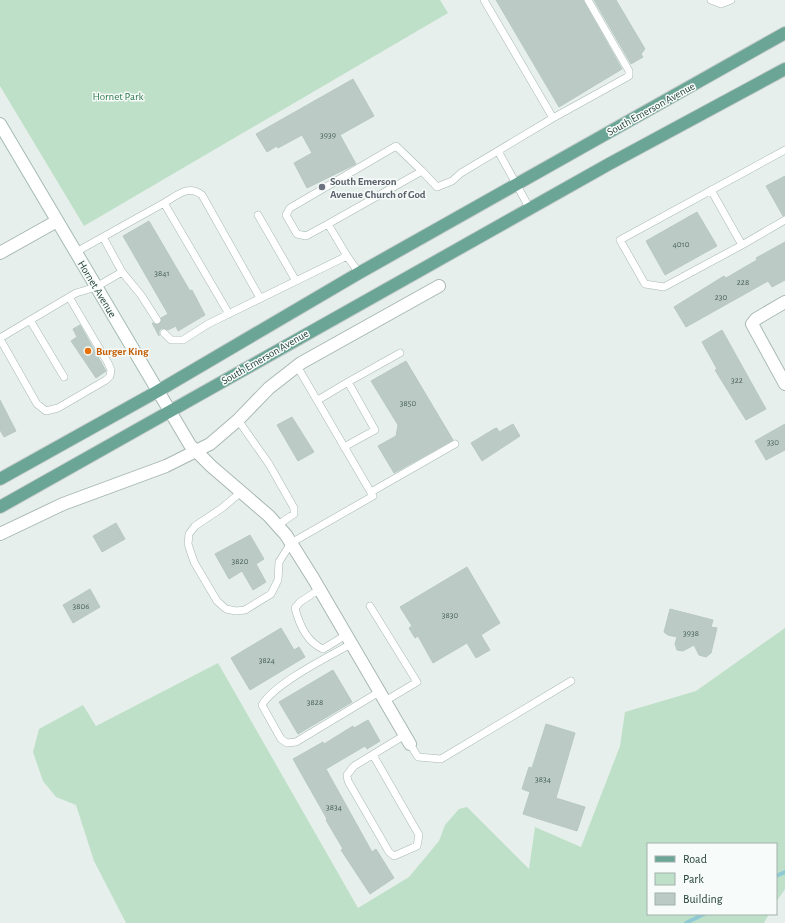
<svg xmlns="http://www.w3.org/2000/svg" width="785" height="923" viewBox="0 0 785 923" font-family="'Alegreya Sans',sans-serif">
  <rect width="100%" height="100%" fill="#e6efeb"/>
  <!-- green -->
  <path fill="#bfe0c8" d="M0,0H440L448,13L84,226L0,86Z
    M785,628V889L776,902V844H648V914H769L764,923H126L94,861L76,805L56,797L43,781L33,752L39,729L83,705L96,726L218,663L358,908L409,877L439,841L445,825L459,809L467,807L529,869L535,827L581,847L620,746L625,712L696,691Z"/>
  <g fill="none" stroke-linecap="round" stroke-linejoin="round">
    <!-- stream -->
    <path stroke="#8ec9d4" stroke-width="4" d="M776,876L785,872
      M686,923L704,914"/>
  </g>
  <!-- building -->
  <path fill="#bbcac4" stroke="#b8c9c2" d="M496,0H583L622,69L559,107Z
    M594,0H616L645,49L641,54L643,57L631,64Z
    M353,79L374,116L340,135L356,164L307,188L294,163L312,153L302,135L278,148L277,146L267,152L256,134Z
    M785,176V215L783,216L766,186Z
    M697,212L717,246L665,275L646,241Z
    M149,221L190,291L192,290L205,315L178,331L176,326L168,330L162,328L159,331V336L152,323L159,324L161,318L168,314L123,236Z
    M785,242V280L772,287L768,281L686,327L674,307L724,276L726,278L757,260L756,258Z
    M80,325L106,371L96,378L71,341L77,337L73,329Z
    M722,330L766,409L746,420L715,370L717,369L702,342Z
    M406,361L453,440L394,473L378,446L396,436L398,425L371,381Z
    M0,400L16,431L4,437L0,430Z
    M292,417L314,452L298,461L277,425Z
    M513,424L520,436L482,461L471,443L494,429L497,428L499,432Z
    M785,424V450L766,460L755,441Z
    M116,523L125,539L102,552L93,536Z
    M250,535L264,559L256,564L266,582L253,590L242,571L229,579L215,554Z
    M467,567L500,623L481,635L490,650L476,658L467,643L433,663L418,636L415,638L409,628L412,626L400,607Z
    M90,589L100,607L73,623L63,605Z
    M670,609L713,620L711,627L717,628L711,653L706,657L699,655L694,645L683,651L677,650L675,644L677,637L668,635L664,632Z
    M281,628L294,650L299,647L305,657L250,690L231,658Z
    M333,670L352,702L298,734L279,702Z
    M368,720L380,741L367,749L365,746L326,769L372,852L376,849L394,878L370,894L341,850L343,849L326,820L327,819L293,759L323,742L324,744L353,726L354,728Z
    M546,724L575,733L556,798L585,807L577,831L523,814L530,792L522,789L529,767L532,768Z"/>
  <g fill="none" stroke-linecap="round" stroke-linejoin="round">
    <!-- lane casing -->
    <g stroke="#a8b8b2" stroke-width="8">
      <path id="lane" d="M484,0L553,118
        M711,0L721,4L731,0
        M498,151L530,209
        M422,171L437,187L452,181L461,173L553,118L629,76V71L588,0
        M711,190L742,245L664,287L645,284L620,240L785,150
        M164,203C178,195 188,184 202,195L260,298
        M258,215L296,281
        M328,224L422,171L396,146L290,208L286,215L297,234L306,236L328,224L347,256
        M103,237L164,203L229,314
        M742,245L785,220
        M76,252L103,237L122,272L141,295L157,320
        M30,320L64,377
        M164,333L171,340H183L208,324L347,256L359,273
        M0,338L76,293L96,287L122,272
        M0,339L37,404L46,411L58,408L106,380L110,376L111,370L108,363L69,297
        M348,382L400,353
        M318,400L348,382L375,430L344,447
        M238,420L269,464L294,508V514L278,525
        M241,492L222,508L195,526L189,534L188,544L194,562L217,601L226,609L236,611L245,610L271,594L278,580L279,562L291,543L373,496L297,366
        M371,492L455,444
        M320,589L300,602L295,608C299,624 307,642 323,649L346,635
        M370,606L417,682L385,701
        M351,644C328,657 275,683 262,705L281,739L287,743L296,742L379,692
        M410,744L418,757L441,759L571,681
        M373,755L419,835L417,846L394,856L389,852L348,781L347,775L354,766L405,735"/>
    </g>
    <!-- street casing -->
    <g stroke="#a8b8b2" stroke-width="14">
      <path id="street" d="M0,253L57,221
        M785,302L756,319L752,324L785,384
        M158,391L190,445L211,466L269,516L286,535L313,578L410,744
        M0,534L63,504L166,466L210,444L238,420L269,388L301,363L439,286"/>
    </g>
    <!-- secondary casing -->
    <g stroke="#a4bbb3" stroke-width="14">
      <path id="secondary" d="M0,124L158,391"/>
    </g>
    <!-- primary casing -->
    <g stroke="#c2cac8" stroke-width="14">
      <path id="primary" d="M0,479L158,391L359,273L785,33
        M0,507L609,164L785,69"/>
    </g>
    <!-- lane -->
    <use href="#lane" stroke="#fff" stroke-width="7"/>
    <!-- street -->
    <use href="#street" stroke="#fff" stroke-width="12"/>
    <!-- secondary -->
    <use href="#secondary" stroke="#fff" stroke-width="12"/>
    <!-- primary -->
    <use href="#primary" stroke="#6aa596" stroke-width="12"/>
  </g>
  <!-- markers -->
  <circle fill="#6b7280" stroke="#f7fbf9" stroke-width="1.5" cx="322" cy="187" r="4"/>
  <circle fill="#e8710a" stroke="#f7fbf9" stroke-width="1.5" cx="88" cy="351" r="4"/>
  <g text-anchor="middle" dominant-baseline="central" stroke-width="3" stroke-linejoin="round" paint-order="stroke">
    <!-- number labels -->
    <g font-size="9" fill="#4a645c">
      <text x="328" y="135">3939</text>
      <text x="681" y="244">4010</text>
      <text x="162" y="273">3841</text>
      <text x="743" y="282">228</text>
      <text x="721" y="297">230</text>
      <text x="737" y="380">322</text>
      <text x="408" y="403">3850</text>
      <text x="773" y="442">330</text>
      <text x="240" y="561">3820</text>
      <text x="81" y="606">3806</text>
      <text x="450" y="615">3830</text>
      <text x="691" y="633">3938</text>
      <text x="267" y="660">3824</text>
      <text x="315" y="702">3828</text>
      <text x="543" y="779">3834</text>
      <text x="334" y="807">3834</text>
    </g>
    <!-- park labels -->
    <g font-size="11" fill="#2d7a4b" stroke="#f7fbf9">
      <text x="118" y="96">Hornet Park</text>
    </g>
    <!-- street labels -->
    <g font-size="11" fill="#24423a" stroke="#f7fbf9">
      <text transform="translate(651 109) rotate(-29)">South Emerson Avenue</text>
      <text transform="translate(97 289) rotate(59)">Hornet Avenue</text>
      <text transform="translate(265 357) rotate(-30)">South Emerson Avenue</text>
    </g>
    <!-- worship labels -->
    <g font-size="11" font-weight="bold" fill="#5b616d" stroke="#f7fbf9" text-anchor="start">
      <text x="330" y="181">South Emerson<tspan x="330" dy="13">Avenue Church of God</tspan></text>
    </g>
    <!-- food labels -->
    <g font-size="11" font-weight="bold" fill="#c56008" stroke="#f7fbf9" text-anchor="start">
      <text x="96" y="351">Burger King</text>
    </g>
  </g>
  <!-- legend -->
  <rect x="647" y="843" width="130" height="72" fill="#f7fbf9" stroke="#a3b1ad"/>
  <rect x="655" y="856" width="20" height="6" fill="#6aa596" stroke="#a3b1ad"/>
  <text x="683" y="863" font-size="12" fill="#24423a">Road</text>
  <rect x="655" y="873" width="20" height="12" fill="#bfe0c8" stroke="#a3b1ad"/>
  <text x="683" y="883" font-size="12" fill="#24423a">Park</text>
  <rect x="655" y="893" width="20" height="12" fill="#bbcac4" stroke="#a3b1ad"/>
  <text x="683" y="903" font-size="12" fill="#24423a">Building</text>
</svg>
